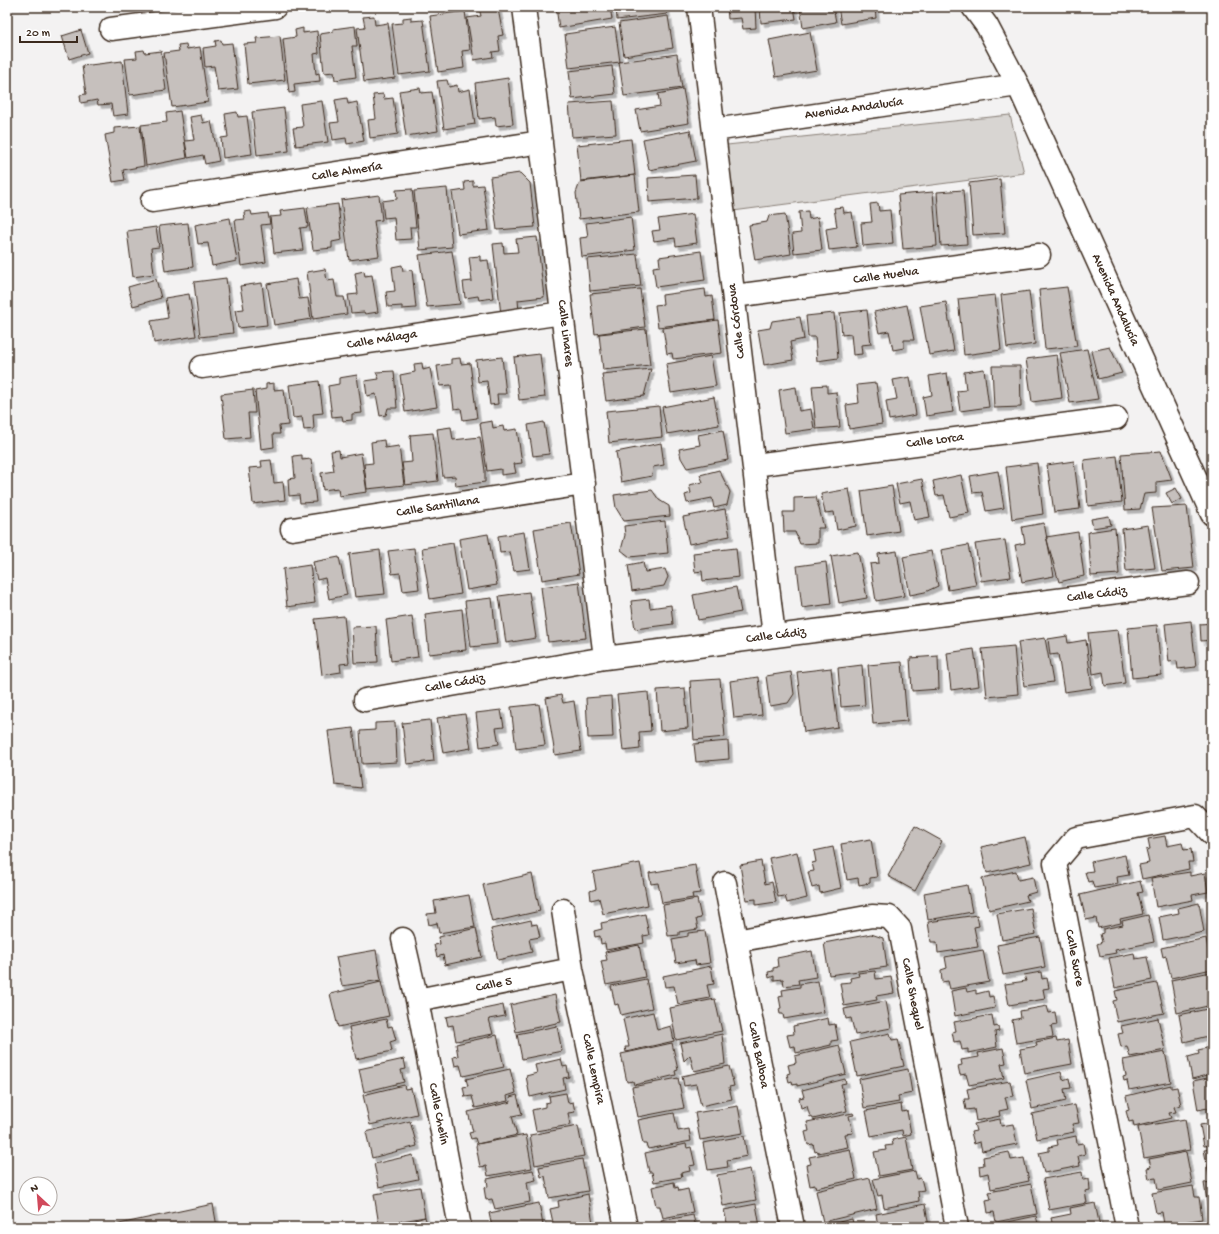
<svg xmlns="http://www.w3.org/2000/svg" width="1219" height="1234" viewBox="0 0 1219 1234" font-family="'Gochi Hand',sans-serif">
  <defs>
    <filter id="shadow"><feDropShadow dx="3.5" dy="3.5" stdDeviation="0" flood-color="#0004"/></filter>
  </defs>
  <rect width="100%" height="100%" fill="#f3f2f2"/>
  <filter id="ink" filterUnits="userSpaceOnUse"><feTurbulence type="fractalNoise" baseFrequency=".025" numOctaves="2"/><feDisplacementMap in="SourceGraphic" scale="8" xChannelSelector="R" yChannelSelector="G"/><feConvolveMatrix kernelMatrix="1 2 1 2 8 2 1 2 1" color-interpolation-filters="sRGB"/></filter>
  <g filter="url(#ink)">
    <!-- green -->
    <path fill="#d8d5d2" stroke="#8a8078" d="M1010,115L1024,173L733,211L727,145Z"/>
    <!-- building -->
    <path fill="#c6c0bd" stroke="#3b2a1e" filter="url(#shadow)" d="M491,7L492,10L498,9L503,35L498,36L500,51L492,52L493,57L474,60L467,18L481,16L479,8Z
      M556,7H610L612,19L559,28Z
      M616,7H666L667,14L617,20Z
      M727,7H755L756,28L743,29L741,18L728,19Z
      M760,7H794L796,19L761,23Z
      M800,7H833L836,22L803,28Z
      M838,7H875L876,18L841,24Z
      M465,11L470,50L462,51L464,68L438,72L430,16Z
      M374,16L375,25L388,23L395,78L364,82L357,28L365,27L363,17Z
      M668,16L673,48L624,56L619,23Z
      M411,17V21L423,20L430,71L399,75L392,24L403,23V18Z
      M355,26L357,46H352L356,77L335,80L334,72L324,73L320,34L333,32V29Z
      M615,27L620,62L569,68L565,34Z
      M303,28V33L317,31L319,53L314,54L316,74L319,73L320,81L294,84L295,92L289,93L283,39L296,37L295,30Z
      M81,30L88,53L69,59L62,36Z
      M810,32L817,70L776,77L769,40Z
      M280,36L285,80L248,84L244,44L257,43L256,38Z
      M221,40L222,44L232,43L238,89L218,91L214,66L205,67L203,48L216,46L215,41Z
      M186,44L187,49L200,47L208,102L172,107L164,53L179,51L178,45Z
      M144,50L145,53L161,51L166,90L130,95L125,59L137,58L136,51Z
      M677,54L682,88L624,96L619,62Z
      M122,61L128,114L113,116L111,104L98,105L97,100L81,103L80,95L86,94L82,66Z
      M612,66L615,94L572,99L569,71Z
      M508,78L513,124L496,126L495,117L479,119L475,83Z
      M447,80L449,87L457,85L458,92L470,89L475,124L444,129L437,81Z
      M420,88L421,93L432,92L438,131L406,136L399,91Z
      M683,89L689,123L640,131L636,110L660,106L658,94Z
      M383,94L384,99L393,98L398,134L370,138L368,120L376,119L373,95Z
      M347,98L348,104L357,102L364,141L347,144L346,138L333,140L330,123L339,122L335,100Z
      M322,101L328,142L296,146L293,128L303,127L300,104Z
      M613,101L616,134L572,137L569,104Z
      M284,108L289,151L257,155L252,112Z
      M180,111L187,158L146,166L141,125L167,122L166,113Z
      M237,112L238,117L247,116L252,154L223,158L221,138L228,137L225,114Z
      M201,115L203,123L211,121L219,161L205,164L203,155L188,158L185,141L194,140L190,117Z
      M140,126L144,166L123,170L125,180L113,182L105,135L114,133V128Z
      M690,130L696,161L649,170L643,139Z
      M631,139L635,175L581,181L577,145Z
      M520,173L530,183L535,227L497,230L490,177Z
      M635,175L639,212L579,219L576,193L580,182Z
      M695,175L697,198L649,202L648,178Z
      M1000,179L1005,233L973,235L969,183Z
      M473,181V186L483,185L489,230L458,234L452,192L465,190L464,182Z
      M447,188L452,247L420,250L414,191Z
      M412,189L416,227H410L411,239L396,240L394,217L384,218L382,201L397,199L396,190Z
      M963,190L967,244L941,246L937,192Z
      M933,192L937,246L903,249L898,195Z
      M379,195L382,220L374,221L379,256L349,260L341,200Z
      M878,203L879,211L890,210L893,243L863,246L861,223L872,222L870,204Z
      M338,204L342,240L332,242V248L313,250L307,208Z
      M843,207L844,213L852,212L857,247L829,250L826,229L837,227L834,208Z
      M305,208L308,227L300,228L303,250L274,253L270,217L281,216L280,211Z
      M251,211L252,215L268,213L270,224L261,225L266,262L241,266L235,220L245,219L244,212Z
      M808,211L809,219L818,217L822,250L794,253L792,234L801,233L799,212Z
      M693,214L697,243L676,246L675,238L654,241L652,231L660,230L658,219Z
      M785,214L791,254L755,260L749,225L767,222L769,216Z
      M631,217L635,250L582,257L580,238L588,237L586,223Z
      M230,218L237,261L212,266L208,243L198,244L195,225Z
      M188,223L193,267L165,271L159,226Z
      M156,227L159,247L151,248L154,274L133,277L127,231Z
      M537,237L544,297L518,300L519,312L501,315L493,244L503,243L504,253L518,252L516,239Z
      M452,251L460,304L427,307L419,255Z
      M701,251L705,280L656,287L653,267L660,266L659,257Z
      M637,254L641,286L590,291L587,259Z
      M480,256V261L488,260L493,298L479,300L478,296L465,298L463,282L472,281L469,257Z
      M402,265L403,271L412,270L416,308L402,309V306L388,307L386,292L395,291L392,267Z
      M325,269L327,281L334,280L337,297H344L347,314L313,319L307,272Z
      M364,271L365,276L372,275L378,312L365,314L364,312L351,313L348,295L358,294L355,273Z
      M226,278L233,333L200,337L194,282Z
      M156,279L161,298L133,306L128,287Z
      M296,279L299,299L308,298L311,319L274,325L267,284Z
      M262,283L267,325L238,328L235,310L244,309L240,286Z
      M1067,287L1077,346L1045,349L1039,290Z
      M640,289L645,327L595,334L590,294Z
      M705,289L706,297L712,296L715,320L658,327L655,305L663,304L662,295Z
      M1029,291L1035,344L1007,348L1001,295Z
      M189,294L196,336L154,343L151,321L168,318L165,298Z
      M995,295L1001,350L964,355L958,299Z
      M946,302L954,351L929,355L920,306Z
      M907,305L914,340H904V348L893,350L889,331L879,333L874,312Z
      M867,310L871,344L861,345L862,354L853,355L851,334L842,335L840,313Z
      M834,313L838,358L817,361L815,337H808L806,316Z
      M800,317L804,339L790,342L793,360L764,365L758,330L770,328L772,321Z
      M718,320L722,353L673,359L672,353L667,354L663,328Z
      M646,329L650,365L603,370L599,334Z
      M1110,347L1122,373L1098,379L1091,351Z
      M1087,349L1098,399L1070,403L1060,353Z
      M540,354L545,397L519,400L514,357Z
      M1057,355L1062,398L1032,402L1026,359Z
      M711,356L716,386L671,393L666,364Z
      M502,357L506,394H497L498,404L490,405L487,381L478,382L476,360Z
      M460,358L461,364L470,363L477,418L463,420L461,408L454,409L451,385L440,386L437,366L451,364V359Z
      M422,363L423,370L430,368L437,407L405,412L400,375L415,372L414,364Z
      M992,366H1020L1021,407L994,408Z
      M651,369L644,396L606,401L602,374Z
      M984,369L989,407L960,411L957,391L966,390L964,372Z
      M394,371L397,408H388L386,415L380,416L376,394L367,396L365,381L379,379L376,372Z
      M947,373L953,412L926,416L923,397L932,395L929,376Z
      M357,375L362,413L352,414V420L343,421L342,416L332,417L328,386L339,384V378Z
      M910,377L916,415L889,420L886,401L897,399L893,380Z
      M319,381L323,413L313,414L314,429L304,430L302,417L293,418L289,385Z
      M274,383V390L284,389L288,425L279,426L280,434H273L274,447L261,449L255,391L266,389V384Z
      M876,383L882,424L849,429L846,405L859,403L857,385Z
      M827,385V393L836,392L840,427L816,429L812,386Z
      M796,387L799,411L811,409L814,429L785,433L779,390Z
      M253,390L255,413H248L250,437L226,439L221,394Z
      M714,397L719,425L667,434L662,407Z
      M659,406L662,437L609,443L606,411Z
      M492,421L493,428L503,426L504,431L517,429L522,463L514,464L516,473L501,475V469L487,471L480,423Z
      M544,422L549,454L533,456L528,425Z
      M451,427L453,440L480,437L485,471V482L456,486L455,476L443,477L437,429Z
      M723,430L728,460L687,468L681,458L679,449L700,445L698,435Z
      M433,433L438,481L405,485L402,463L412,462L410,435Z
      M384,440L385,448L399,446L404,485L367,489L364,464L373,463L371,442Z
      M661,443L664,465L653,467L652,476L621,482L616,452Z
      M339,450L340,457L361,453L367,492L339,496L338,488L323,490L321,473L334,471L331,451Z
      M1161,451L1172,480L1156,482V493L1144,494L1140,509L1125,510L1121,454Z
      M302,455V460L311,459L316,502L300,503L299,495L289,496L288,479L295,478L293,456Z
      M1117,456L1122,502L1088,506L1084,460Z
      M271,460L274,483L283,482L285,500L253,504L249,468L262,467L261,461Z
      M1074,461L1080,509L1054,512L1047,465Z
      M1037,463L1043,514L1012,519L1006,467Z
      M719,470L730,492L727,505L714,508L712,498L687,503L685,495L691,493L689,485L703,482L700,475Z
      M998,471L1004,508L986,511L982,492L973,493L970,476Z
      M961,475L969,513L949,517L944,495L936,496L933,481Z
      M922,479L930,517L914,520L910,501L900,503L896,484Z
      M892,486L899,531L867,536L861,491Z
      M1176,488L1182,499L1172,504L1166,493Z
      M849,489L856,526L837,530L834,512L825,513L821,494Z
      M652,490L659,500L669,506L670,516L624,521L616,508L614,495Z
      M816,497L824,528H818V543L800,544L795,532H784L783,512H794V498Z
      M1187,506L1194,568L1162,571L1152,508Z
      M725,509L730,536L689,544L683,517Z
      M1109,516L1111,525L1093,528L1091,519Z
      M665,521L668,553L630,557L621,550L625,535L624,526Z
      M571,523L579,574L542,580L534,529Z
      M1044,523L1054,576L1022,582L1015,545L1025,543L1022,527Z
      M1148,525L1155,568L1126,571L1122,529Z
      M1115,528L1119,574L1091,576L1088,532Z
      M524,532L530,569L514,571L510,552L500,553L498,536Z
      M1078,532L1084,576L1059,582L1046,537Z
      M488,534L497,585L467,590L459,539Z
      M1005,540L1011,577L981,581L975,544Z
      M453,543L461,594L430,599L422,548Z
      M968,545L976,585L948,590L941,550Z
      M414,548L419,589L403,591L400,573L392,574L388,551Z
      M736,548L739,577L703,581L702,571L695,572L693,553Z
      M380,550L385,594L355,597L349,554Z
      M897,551L904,596L876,601L870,564L879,563L878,554Z
      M931,551L938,586L925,592L910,595L903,557Z
      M858,552L867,598L839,603L831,556Z
      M339,557L347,595L329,599L325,578L317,580L313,562Z
      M643,562L645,572L665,569L668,577L664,586L632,591L628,565Z
      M826,562L831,604L802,608L797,566Z
      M310,565L315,603L287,607L283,569Z
      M579,582L586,638L548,642L541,587Z
      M736,587L741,612L698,620L693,595Z
      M529,592L536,638L506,643L499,596Z
      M492,598L497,644L471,647L465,601Z
      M649,599L650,608L671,605L673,624L635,629L631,601Z
      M462,609L466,650L429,654L425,614Z
      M344,616L349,663L340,664L341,672L322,675L315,619Z
      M412,616L418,657L391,661L386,620Z
      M1191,621L1196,667L1178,669L1177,661L1169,662L1165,624Z
      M1212,623V656L1211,640L1201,641L1200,624Z
      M1157,625L1161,675L1132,678L1128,628Z
      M376,626L378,662L354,663L352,627Z
      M1118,630L1125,683L1105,686L1103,672L1093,674L1088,633Z
      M1067,636L1068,643L1086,640L1092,688L1064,692L1058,654L1050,655L1048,639Z
      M1045,638L1053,682L1024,686L1018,642Z
      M1014,646L1018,694L987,697L982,649Z
      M974,649L979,686L951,690L947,653Z
      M938,656L939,689L912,691L910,658Z
      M902,662L907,721L873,724L868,665Z
      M862,665L865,705L841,707L838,668Z
      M831,668L838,727L804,732L797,672Z
      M791,672L794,694L788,703L770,706L766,676Z
      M758,677L762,715L734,718L730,681Z
      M720,679L725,737L694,740L690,681Z
      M685,688L688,728L660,731L657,690Z
      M648,692L651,731L639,732L640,749L623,751L617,695Z
      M561,695L563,703L574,701L581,751L555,755L546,698Z
      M611,696L613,737L588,738L586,698Z
      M539,704L545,745L516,749L511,707Z
      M501,710L504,727L496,728L499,744L480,747L476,713Z
      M465,714L471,748L443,753L437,718Z
      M430,720L434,761L407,764L402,723Z
      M395,722L397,762L362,764L360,731L375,730V723Z
      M353,728L361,788L335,785L328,731Z
      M728,741L729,759L696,762L694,744Z
      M915,826L942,841L915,891L888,876Z
      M1165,836L1167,846L1182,843L1184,850L1191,849L1193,862H1188L1189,869L1142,879L1139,865L1149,863L1146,850L1150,849L1148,839Z
      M1025,837L1031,863L987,873L981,847Z
      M871,839L877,877L870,878V883L859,885L858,878L847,880L841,844Z
      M833,847L841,888L820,893L819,886L812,888L808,872L814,871L812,863L816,862L814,851Z
      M797,852L807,898L787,903L785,896L778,897L769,858Z
      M1125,855L1129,875L1117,877L1118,884L1094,888L1092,881L1088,882L1085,872L1093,871L1091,862Z
      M761,861L765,884L772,882L776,902L756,905V899L746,900L740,865Z
      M640,863L648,905L603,914L599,898L591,900L590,891L596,889L593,872Z
      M695,865L700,893L692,894L693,898L662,903L658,883L651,884L649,873Z
      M1016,871L1018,880L1033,877L1036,892L1026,895L1028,901L989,910L982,878Z
      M1190,872V876L1205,873L1208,892L1192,895L1193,900L1156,907L1151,878Z
      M532,874L540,911L492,922L483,885Z
      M1140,881L1143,892L1138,893L1143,914L1120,919L1121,923L1098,928L1096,918L1086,920L1080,895Z
      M967,885L972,912L928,920L924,893Z
      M469,895L475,927L439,933L437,923L429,925L427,914L436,913L434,901Z
      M697,899L701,918L696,919L698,929L679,932V935L668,936L663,905Z
      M1199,903L1204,932L1163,940L1159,917L1179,913L1178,908Z
      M1031,908L1036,934L1002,940L997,914Z
      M645,914L649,935L643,936L644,943L606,950L605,943L601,944L600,936L595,937L594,931L602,929L601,923Z
      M977,915L979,926L974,927L978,947L938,953L937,942H931L928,922Z
      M1148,915L1154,942L1115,950L1116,953L1100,956L1097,944L1102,942L1100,934L1103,933V929L1123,925L1122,921Z
      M531,920L532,925L537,924L540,937L529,939L532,952L498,960L491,929Z
      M476,928L482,957L445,965L443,955L437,957L434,945L440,944L439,937Z
      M705,931L710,963L696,965L695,960L676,963L672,939L688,936V933Z
      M871,934L883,938L887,967L829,975L824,943Z
      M1040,937L1045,967L1003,975L997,945Z
      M1206,938L1212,969L1171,978L1166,956L1163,957L1161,948Z
      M639,945L645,977L606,985L601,961L607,960L605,952Z
      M376,950L381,980L342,986L336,957Z
      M983,950L989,982L950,989L948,981L942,982L941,970L947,968L945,957Z
      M812,951L816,977L798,980L799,984L784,986L783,979L774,980V976L769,978L768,972L773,971V968L778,967L777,958Z
      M1134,953L1135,959L1147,957L1152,980L1115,988L1109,958Z
      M711,966L714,984L707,985L710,998L678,1004L674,986L665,987L663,976Z
      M875,971L876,979L891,977L894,993L876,996L877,1000L844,1006L840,983L851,982L850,978L859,976L858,973Z
      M1041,972L1042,979L1047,978L1049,988L1043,989L1045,999L1009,1005L1005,984L1026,981L1024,975Z
      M1211,972L1212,1005L1177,1013L1171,980Z
      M646,979L652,1008L621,1015L618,1004L615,1005L611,986Z
      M818,981L824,1012L784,1019L783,1014H780L779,1009L781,1008L779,997L783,996L782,990L800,987V984Z
      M381,982L389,1016L338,1027L330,994Z
      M1157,983L1164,1013L1117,1022L1113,1001L1117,1000L1115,991Z
      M966,988L967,992L976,990V994L988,991L989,997L993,996L995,1008L955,1016L951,991Z
      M555,995L561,1022L516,1032L510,1005Z
      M715,999L722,1031L676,1040L670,1008Z
      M886,1001L891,1028L855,1035L851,1018L846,1019L844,1009Z
      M503,1005L505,1016L489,1019L493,1034L456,1041L453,1025L448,1026L446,1017Z
      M1047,1006L1049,1013L1055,1012L1057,1025L1051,1026L1053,1037L1016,1043L1012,1020L1021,1018L1020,1011Z
      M1212,1008V1035L1184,1042L1179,1015Z
      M653,1012L657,1030L671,1026L674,1041L626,1052L625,1047H629L623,1019Z
      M992,1015L994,1027L998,1026L999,1031L995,1032L997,1047L968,1053V1049L962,1050L960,1041L954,1042L952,1032L956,1031L954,1022Z
      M828,1018L829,1025L835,1024L838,1040L831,1041V1045L796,1053L795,1046L790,1047L787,1035L794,1034L793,1026Z
      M1158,1018L1165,1050L1130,1057L1127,1046L1121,1047L1118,1034L1123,1033L1121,1026Z
      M386,1019L388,1027L392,1026L396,1040L390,1042L392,1051L356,1059L349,1027Z
      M557,1026L562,1051L522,1059L517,1034Z
      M890,1033L892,1040L898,1039L904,1066L857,1076L850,1042Z
      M722,1034L725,1064L694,1071L690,1055L684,1061L680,1043Z
      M497,1035L504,1067L463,1076L460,1065L455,1066L453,1057L458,1056L456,1044Z
      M1056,1038L1057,1042L1068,1040L1072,1064L1024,1073L1020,1049L1037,1046L1036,1042Z
      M1212,1042V1074L1192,1079L1188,1057L1199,1054L1198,1050L1207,1048L1206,1043Z
      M672,1043L678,1070L675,1071L676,1075L634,1085L633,1081L627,1082L621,1054Z
      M839,1045L846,1074L797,1086V1084L793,1085L792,1081L789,1082L787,1074L790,1073L788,1065L796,1063L795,1056Z
      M1003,1048L1006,1063L1001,1064L1004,1078L969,1085L966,1074L960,1075L958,1066L962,1065L961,1060L979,1057L978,1053Z
      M1165,1052L1171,1082L1129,1090L1127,1080L1124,1081L1123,1077L1126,1076L1123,1060Z
      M404,1059L406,1069L401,1070L404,1082L364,1092L359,1069Z
      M561,1059L563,1067L567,1066L569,1077L563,1078L565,1089L530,1097L526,1076L537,1073L535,1065Z
      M729,1066L734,1086L729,1087L732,1099L701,1106L696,1084L684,1086L682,1076Z
      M510,1069L516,1093L507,1096L508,1101L475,1108L472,1096L465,1097L463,1087L468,1086L466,1079Z
      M908,1069L912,1093L898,1096L899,1102L864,1108L859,1079Z
      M1061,1072L1063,1080L1069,1078L1071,1088L1064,1089L1066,1101L1032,1109L1026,1080Z
      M1212,1077V1107L1198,1110L1193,1081Z
      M678,1078L684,1108L638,1117L632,1087Z
      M845,1079L846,1083L841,1084L847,1111L813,1119L812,1116L810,1117L807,1106L801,1108L799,1098L804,1097L802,1090Z
      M1010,1081L1013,1096L1005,1097L1008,1109L999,1111L1000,1116L976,1121L974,1109L966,1110L964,1099H969L967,1089Z
      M404,1085L405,1089L411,1088L417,1114L370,1125L363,1095Z
      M1171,1085V1088L1177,1087L1181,1105L1174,1107L1176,1112L1169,1113L1171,1118L1134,1127L1133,1121L1129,1122L1126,1111L1129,1110L1126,1096Z
      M566,1093L568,1103L573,1102L575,1112L568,1113L570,1125L536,1131L532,1110L545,1107V1103L550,1102L549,1096Z
      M517,1095L522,1114L512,1116L517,1135L477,1144L475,1138L471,1139L469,1133L473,1132L468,1112L511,1102L510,1097Z
      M901,1104L902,1112L907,1111L911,1134L903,1136L902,1130L871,1136L866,1111Z
      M1075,1105L1079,1123L1072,1124L1074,1132L1037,1139L1032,1114Z
      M738,1106L743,1133L700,1140L695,1113Z
      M674,1113L678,1131L689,1129L691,1141L648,1149L646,1144H643L638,1120Z
      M853,1113L854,1115L849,1116L853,1133L845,1134L848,1147L818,1153V1151L815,1152L813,1144L808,1145L805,1132L809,1131L807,1122Z
      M1000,1119L1001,1126L1013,1124L1017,1144L982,1151L980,1142L974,1144L971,1132L976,1131L974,1124Z
      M1185,1119L1190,1150L1144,1158L1138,1127Z
      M410,1121L417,1146L372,1158L366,1132Z
      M1212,1123V1145L1204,1146L1200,1125Z
      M578,1126L584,1156L535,1165L530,1135Z
      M526,1135L532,1168L488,1176L486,1166L480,1167L476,1146L477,1144Z
      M744,1136L747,1156L727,1160L728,1167L708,1170L703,1143Z
      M1076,1136L1077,1144L1083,1143L1085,1154L1078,1156L1080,1166L1044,1173L1039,1153L1049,1151V1147L1058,1145L1057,1140Z
      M906,1137L912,1170L879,1176L874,1152L886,1150L885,1146L893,1145L892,1140Z
      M686,1144L687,1148L691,1147L695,1165L689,1166L690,1171L681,1173L682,1177L654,1182L652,1172H649L645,1153Z
      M850,1149L856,1179L816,1188L815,1185L810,1186L806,1165L811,1164L809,1157Z
      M1212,1149V1180H1210L1204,1150Z
      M1009,1152L1011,1160L1024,1158L1029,1181L991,1189L988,1173L980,1175L979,1166L984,1165L983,1157Z
      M1186,1152L1192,1183L1158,1190L1156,1178L1149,1179L1147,1168L1151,1167L1149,1159Z
      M413,1155L418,1179L379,1187L374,1164Z
      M582,1159L588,1191L549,1198L545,1176L541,1177L539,1167Z
      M750,1169L756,1200L723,1206L717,1175Z
      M533,1170L536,1180L527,1182L530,1202L495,1209L492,1199L486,1200L484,1188L488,1187L487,1179Z
      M915,1171L917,1179L921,1178L924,1190L918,1191L919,1201L884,1208L882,1195L878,1196L873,1179Z
      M1082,1172L1083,1180L1089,1179L1090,1190L1085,1191L1087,1203L1049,1210L1043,1179Z
      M870,1178L877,1209L823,1222L816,1191Z
      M674,1182L675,1188L678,1187L679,1191L688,1189L693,1212L663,1218L660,1206H656L652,1187Z
      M1212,1182V1215H1209L1204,1183Z
      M1031,1184L1037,1214L996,1222L994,1212L988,1213L986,1200L991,1199L989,1192Z
      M1193,1186L1195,1197H1199L1202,1219L1164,1225L1162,1212L1156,1213L1152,1193Z
      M420,1187L425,1217L379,1225L374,1194Z
      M588,1194L593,1223L574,1227H554L550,1209L559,1207L558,1201Z
      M539,1203L543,1225L538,1227H492L489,1213Z
      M1095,1203L1100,1227H1053L1051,1218L1071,1214L1070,1208Z
      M213,1204L217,1227H105Z
      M756,1204L760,1227H728L724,1210Z
      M925,1204L929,1227H878L876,1214Z
      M693,1215L696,1227H663L661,1221Z
      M1036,1216L1039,1227H995L994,1225Z
      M425,1217L428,1227H393Z
      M852,1219L854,1227H831L830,1224Z
      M1204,1222L1205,1227H1174Z"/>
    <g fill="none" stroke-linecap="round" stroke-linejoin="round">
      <!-- minor casing -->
      <g stroke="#3b2a1e" stroke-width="25">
        <path id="minor" d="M524,7L605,658
          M699,7L774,636
          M973,7L987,26L1018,85L1212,514
          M111,29L275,7
          M714,130L1018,85
          M152,201L541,142
          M734,296L1039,255
          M202,367L562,313
          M754,465L1116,418
          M292,529L584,484
          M365,700L605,658L1188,583
          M725,883L756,1044L793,1227
          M563,910L572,969L626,1227
          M403,939L417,1000L460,1227
          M736,941L872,916L889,917L900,929L957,1227
          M417,1000L572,969
          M1127,1227L1055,863L1076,838L1195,816L1212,834"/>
      </g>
      <!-- minor -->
      <use href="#minor" stroke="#fff" stroke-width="22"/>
    </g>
  </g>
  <g text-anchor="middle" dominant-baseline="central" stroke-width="4" stroke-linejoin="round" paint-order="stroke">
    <!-- street labels -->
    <g font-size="13" fill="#3b2a1e" stroke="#fff">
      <text transform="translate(854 109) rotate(-8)">Avenida Andalucía</text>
      <text transform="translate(347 172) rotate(-9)">Calle Almería</text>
      <text transform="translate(886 276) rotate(-8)">Calle Huelva</text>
      <text transform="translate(1115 300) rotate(66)">Avenida Andalucía</text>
      <text transform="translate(737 321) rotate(-97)">Calle Córdova</text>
      <text transform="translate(565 333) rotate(83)">Calle Linares</text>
      <text transform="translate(382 340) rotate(-9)">Calle Málaga</text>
      <text transform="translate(935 441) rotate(-7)">Calle Lorca</text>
      <text transform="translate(438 507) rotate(-9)">Calle Santillana</text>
      <text transform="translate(1097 595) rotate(-7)">Calle Cádiz</text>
      <text transform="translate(776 636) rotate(-7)">Calle Cádiz</text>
      <text transform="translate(455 684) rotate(-10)">Calle Cádiz</text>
      <text transform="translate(1074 958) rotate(79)">Calle Sucre</text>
      <text transform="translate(494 985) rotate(-11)">Calle 5</text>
      <text transform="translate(912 994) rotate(79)">Calle Shequel</text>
      <text transform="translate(758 1055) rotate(79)">Calle Balboa</text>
      <text transform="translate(593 1069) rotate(78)">Calle Lempira</text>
      <text transform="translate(438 1114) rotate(79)">Calle Chelín</text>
    </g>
  </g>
  <!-- margin -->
  <rect width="1219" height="1234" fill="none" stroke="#fff" stroke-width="24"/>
  <rect x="12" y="12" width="1195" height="1210" fill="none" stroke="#3b2a1e" stroke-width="1.5" filter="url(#ink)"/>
  <!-- north arrow -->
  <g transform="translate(38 1196) rotate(334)"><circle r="19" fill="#ffffff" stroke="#b1aaa5"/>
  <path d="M0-3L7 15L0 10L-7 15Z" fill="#d1495b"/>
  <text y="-6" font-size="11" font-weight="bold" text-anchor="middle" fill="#3b2a1e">N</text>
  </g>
  <!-- scale -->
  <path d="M20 36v6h57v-6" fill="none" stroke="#3b2a1e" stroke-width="2"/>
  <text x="26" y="36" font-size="12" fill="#3b2a1e" stroke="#ffffff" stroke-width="3" paint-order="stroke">20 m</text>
</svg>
